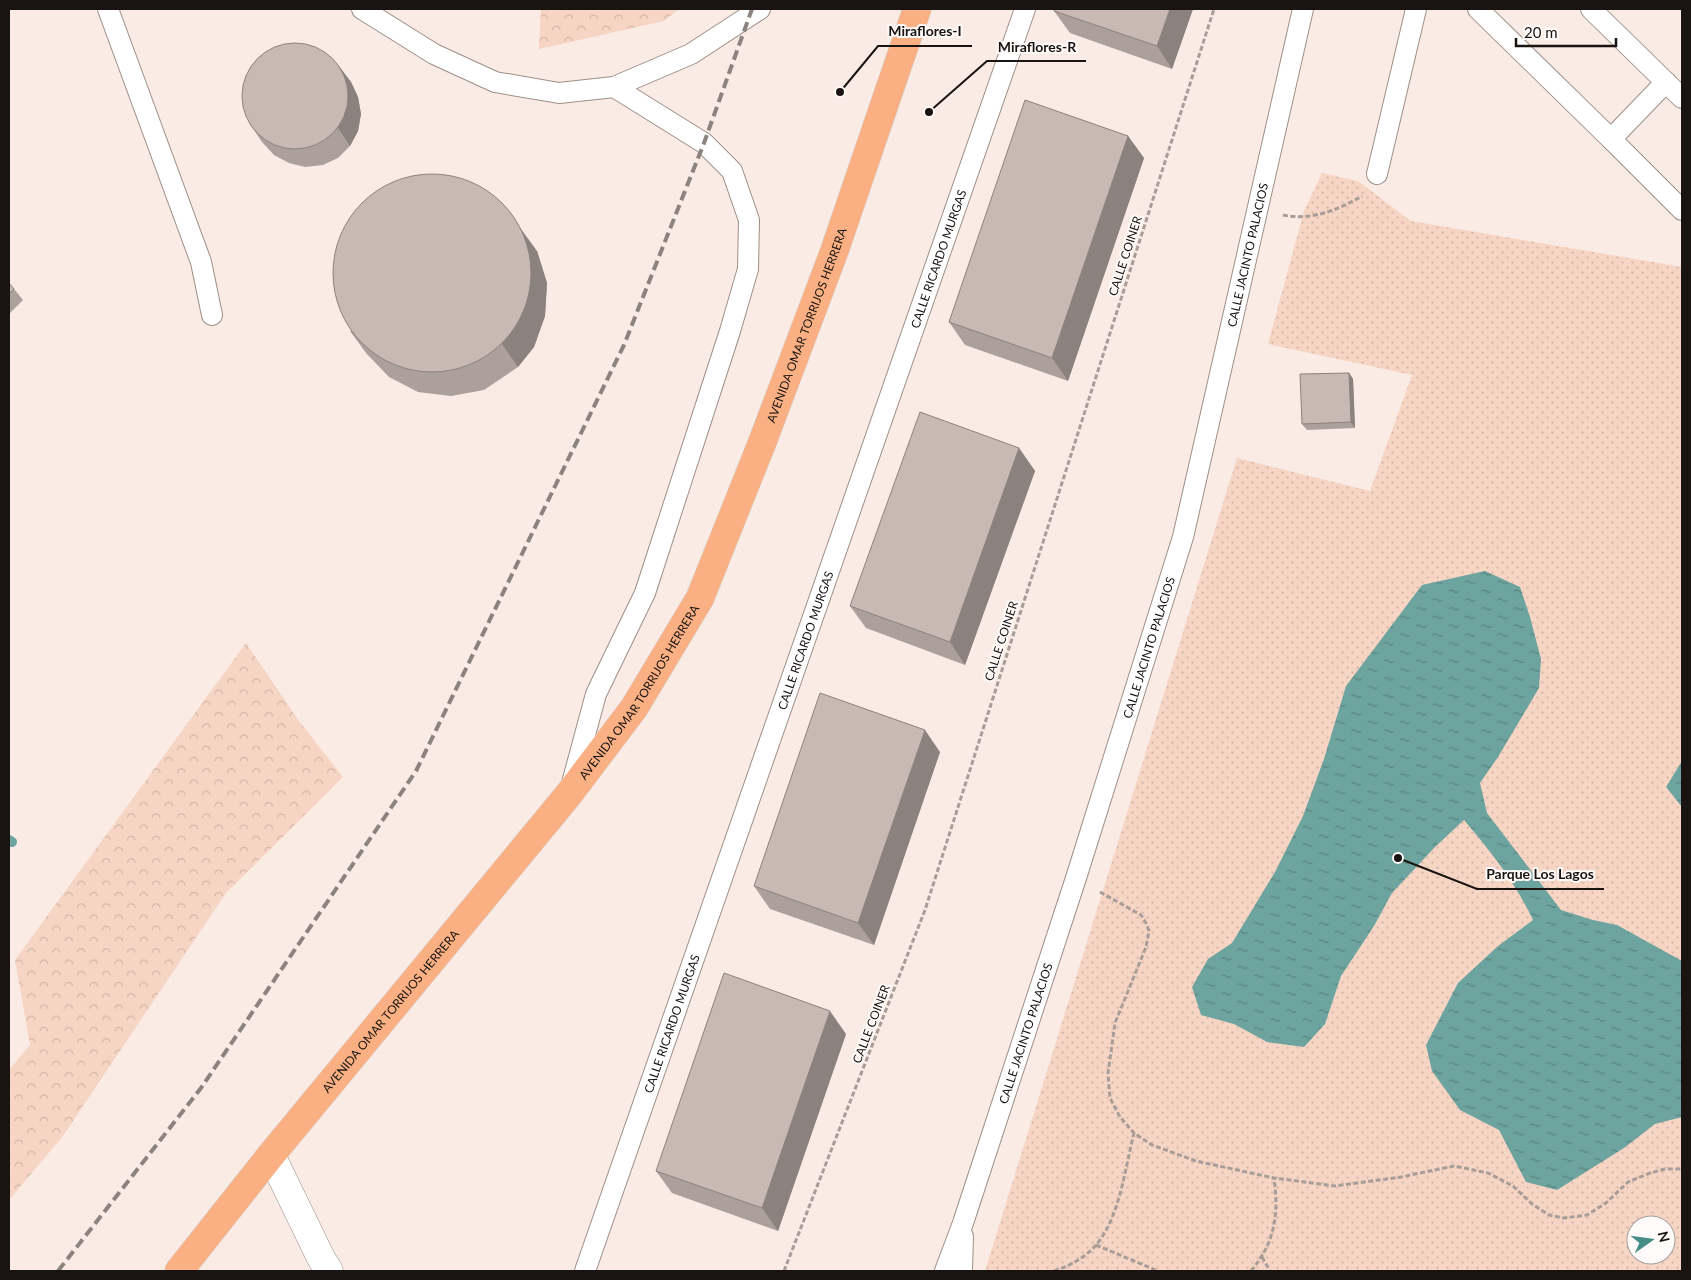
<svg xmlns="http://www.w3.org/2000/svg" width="1691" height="1280" viewBox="0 0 1691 1280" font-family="Lato,sans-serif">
  <defs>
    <pattern id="forest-crowns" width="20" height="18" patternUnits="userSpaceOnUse" patternTransform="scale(1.25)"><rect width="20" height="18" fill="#f7d5c4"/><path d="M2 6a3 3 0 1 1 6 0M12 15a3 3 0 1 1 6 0" fill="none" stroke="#d3b6a7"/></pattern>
    <pattern id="park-dots" width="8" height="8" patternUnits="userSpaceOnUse" patternTransform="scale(1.25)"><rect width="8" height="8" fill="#f7d5c4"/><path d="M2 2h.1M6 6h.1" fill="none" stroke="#d3b6a7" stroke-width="1.8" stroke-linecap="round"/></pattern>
    <pattern id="water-ripples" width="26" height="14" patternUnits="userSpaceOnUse" patternTransform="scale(1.25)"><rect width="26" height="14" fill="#6da49f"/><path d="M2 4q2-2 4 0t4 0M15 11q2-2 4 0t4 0" fill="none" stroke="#598480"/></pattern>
  </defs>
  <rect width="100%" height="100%" fill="#faebe4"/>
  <!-- forest -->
  <path fill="url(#forest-crowns)" d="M541,9H679L664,21L539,49Z
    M246,643L299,721L343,777L226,893L63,1136L9,1200V1070L30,1045L15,960Z"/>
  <!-- park -->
  <path fill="url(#park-dots)" fill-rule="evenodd" d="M1322,173L1358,181L1411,221L1682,267V1271H985L1237,458L1370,491L1412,375L1268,344L1304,211ZM1636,1225H1666V1255H1636Z"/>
  <!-- water -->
  <path fill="url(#water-ripples)" d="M1485,571L1520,587L1530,617L1541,659L1539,688L1498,757L1480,783L1487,813L1561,910L1593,920L1617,925L1682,961V1117L1655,1124L1624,1148L1557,1190L1526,1182L1499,1130L1460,1110L1432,1071L1426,1045L1458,983L1498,946L1533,920C1515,882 1491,852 1464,820L1435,847L1392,893L1374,926L1341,976L1325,1024L1304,1047L1267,1042L1234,1024L1201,1015L1192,987L1208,959L1232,943L1275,872L1303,816L1324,759L1346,686L1422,585Z
    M1682,761V807L1666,787Z"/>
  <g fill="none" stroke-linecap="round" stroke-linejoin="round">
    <!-- stream -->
    <path stroke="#6da49f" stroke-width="10" d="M9,840L12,842"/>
    <!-- lane casing -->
    <g stroke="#9d9089" stroke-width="22">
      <g id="lane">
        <path d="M108,9L201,262L212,315"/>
        <path d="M362,9L434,54L495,82L559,93L614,87L691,54L760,9"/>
        <path d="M1478,9L1611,139L1666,82"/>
        <path d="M1591,9L1682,98"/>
        <path d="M1611,139L1682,210"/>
        <path d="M1377,174L1416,9"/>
        <path d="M572,783L596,694L645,593L730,331L748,269L749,220L732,171L704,143L614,87"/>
        <path id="s1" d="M585,1271L1025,9"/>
        <path id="s2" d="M945,1271L963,1223L1076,878L1183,537L1303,9"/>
        <path d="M962,1271L963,1236"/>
      </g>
    </g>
    <!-- street casing -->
    <g stroke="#9d9089" stroke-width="29">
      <path id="street" d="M271,1155L321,1258L329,1271"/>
    </g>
    <!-- primary casing -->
    <g stroke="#d1d0d0" stroke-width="29">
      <g id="primary">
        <path id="s3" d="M179,1271L271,1155L569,794L634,708L700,598L762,443L834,252L917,9"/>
      </g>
    </g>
    <!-- path -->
    <path stroke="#a89d98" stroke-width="3" stroke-dasharray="5 2.5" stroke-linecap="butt" d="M1283,215C1311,221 1338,210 1362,196
      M1100,892L1141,915L1146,923L1149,931L1146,947L1115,1023L1108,1073L1110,1098L1120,1117L1134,1133L1152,1145L1196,1161L1274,1178L1335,1186L1401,1177L1454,1166L1488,1173L1513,1186L1532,1204L1549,1215L1564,1218L1587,1215L1606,1203L1628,1182L1650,1173L1665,1169H1682
      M1096,1245L1158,1271
      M1262,1257L1270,1271
      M784,1271L925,910L1214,9
      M1054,1271C1069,1266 1085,1258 1096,1245C1120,1217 1125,1168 1134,1133
      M1251,1271C1275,1242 1279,1215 1274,1178"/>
    <!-- lane -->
    <use href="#lane" stroke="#fff" stroke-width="20"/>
    <!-- street -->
    <use href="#street" stroke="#fff" stroke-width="28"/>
    <!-- primary -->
    <use href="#primary" stroke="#fab083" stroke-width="28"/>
    <!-- rail -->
    <path stroke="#8d837e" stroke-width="4" stroke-dasharray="10 5" stroke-linecap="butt" d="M58,1271L201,1088L416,771L624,345L704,143L752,9"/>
  </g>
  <!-- wall -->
  <path fill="#aca09a" d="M1054,9H1193L1172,69L1070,33L1054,11Z
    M338,65L351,82L358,97L361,114L358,131L350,146L338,158L323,165L305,167L289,163L274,155L262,142L250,124Z
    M1128,136L1144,158L1068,381L965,345L949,322Z
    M537,251L547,283L545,316L534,347L518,367L484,390L451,396L418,392L389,377L366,353L350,331Z
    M9,283L14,289L23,300L9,314Z
    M1349,373L1353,379L1355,428L1307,430L1302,424Z
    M1019,448L1035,471L965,665L866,628L850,606Z
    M940,752L874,945L770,909L754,886Z
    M846,1034L778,1231L672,1193L656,1171Z"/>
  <!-- shaded-wall -->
  <path fill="#8c827d" d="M1170,9H1193L1172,69L1157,46Z
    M338,65L351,82L358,97L361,114L358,131L350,146L338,128Z
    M1128,136L1144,158L1068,381L1052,358Z
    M521,229L537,251L547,283L545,316L534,347L518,367L502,344Z
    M1349,373L1353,379L1355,428L1351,422Z
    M1019,448L1035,471L965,665L950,642Z
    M925,730L940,752L874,945L858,923Z
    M830,1011L846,1034L778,1231L762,1208Z"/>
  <!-- building -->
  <path fill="#c8bab3" stroke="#8c827d" d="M1054,9H1170L1157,46L1054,11Z
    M242 96a53 53 0 1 1 106 0a53 53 0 1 1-106 0Z
    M1025,100L1128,136L1052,358L949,322Z
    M333 273a99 99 0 1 1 198 0a99 99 0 1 1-198 0Z
    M9,283L14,289L9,294Z
    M1349,373L1351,422L1302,424L1300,374Z
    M920,412L1019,448L950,642L850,606Z
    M820,693L925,730L858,923L754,886Z
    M724,973L830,1011L762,1208L656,1171Z"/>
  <g text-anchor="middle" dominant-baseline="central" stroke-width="4" stroke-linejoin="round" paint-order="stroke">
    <!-- street labels -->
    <g font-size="12" fill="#191412" stroke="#fefbfa">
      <text stroke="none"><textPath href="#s2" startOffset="1061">CALLE JACINTO PALACIOS</textPath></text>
      <text transform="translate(1125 256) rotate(-72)">CALLE COINER</text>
      <text stroke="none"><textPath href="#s1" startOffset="1072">CALLE RICARDO MURGAS</textPath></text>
      <text stroke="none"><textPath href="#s3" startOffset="1145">AVENIDA OMAR TORRIJOS HERRERA</textPath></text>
      <text stroke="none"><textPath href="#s1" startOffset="668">CALLE RICARDO MURGAS</textPath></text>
      <text transform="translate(1001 641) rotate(-72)">CALLE COINER</text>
      <text stroke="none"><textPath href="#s2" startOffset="656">CALLE JACINTO PALACIOS</textPath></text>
      <text stroke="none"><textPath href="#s3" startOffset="740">AVENIDA OMAR TORRIJOS HERRERA</textPath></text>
      <text stroke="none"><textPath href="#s3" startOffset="335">AVENIDA OMAR TORRIJOS HERRERA</textPath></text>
      <text stroke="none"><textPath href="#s1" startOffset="262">CALLE RICARDO MURGAS</textPath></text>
      <text transform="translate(871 1024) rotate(-69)">CALLE COINER</text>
      <text stroke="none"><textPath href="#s2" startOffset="251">CALLE JACINTO PALACIOS</textPath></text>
    </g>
  </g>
  <!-- callouts -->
  <path fill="none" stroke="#191412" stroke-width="2" d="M840 92L878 46H972M929 112L987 61H1086M1398 858L1477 889H1604"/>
  <g fill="#191412" stroke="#fefbfa" stroke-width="2">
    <circle cx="840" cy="92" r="5"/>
    <circle cx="929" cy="112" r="5"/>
    <circle cx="1398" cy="858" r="5"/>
  </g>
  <g font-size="14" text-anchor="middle" font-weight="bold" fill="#191412" stroke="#fefbfa" stroke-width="4" stroke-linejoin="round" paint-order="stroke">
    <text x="925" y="36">Miraflores-I</text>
    <text x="1037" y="52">Miraflores-R</text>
    <text x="1540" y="879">Parque Los Lagos</text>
  </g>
  <!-- border -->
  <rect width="1691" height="1280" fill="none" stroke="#191412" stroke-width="20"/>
  <!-- north arrow -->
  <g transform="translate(1651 1240) rotate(76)"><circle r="24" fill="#fefbfa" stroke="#a29f9d"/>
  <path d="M0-4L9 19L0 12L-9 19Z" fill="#478e88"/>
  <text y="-8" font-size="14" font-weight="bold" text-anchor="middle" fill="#191412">N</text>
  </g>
  <!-- scale -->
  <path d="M1516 38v8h100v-8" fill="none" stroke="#191412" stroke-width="2.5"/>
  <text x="1524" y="38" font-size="15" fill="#191412" stroke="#fefbfa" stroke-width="4" paint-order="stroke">20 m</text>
</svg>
